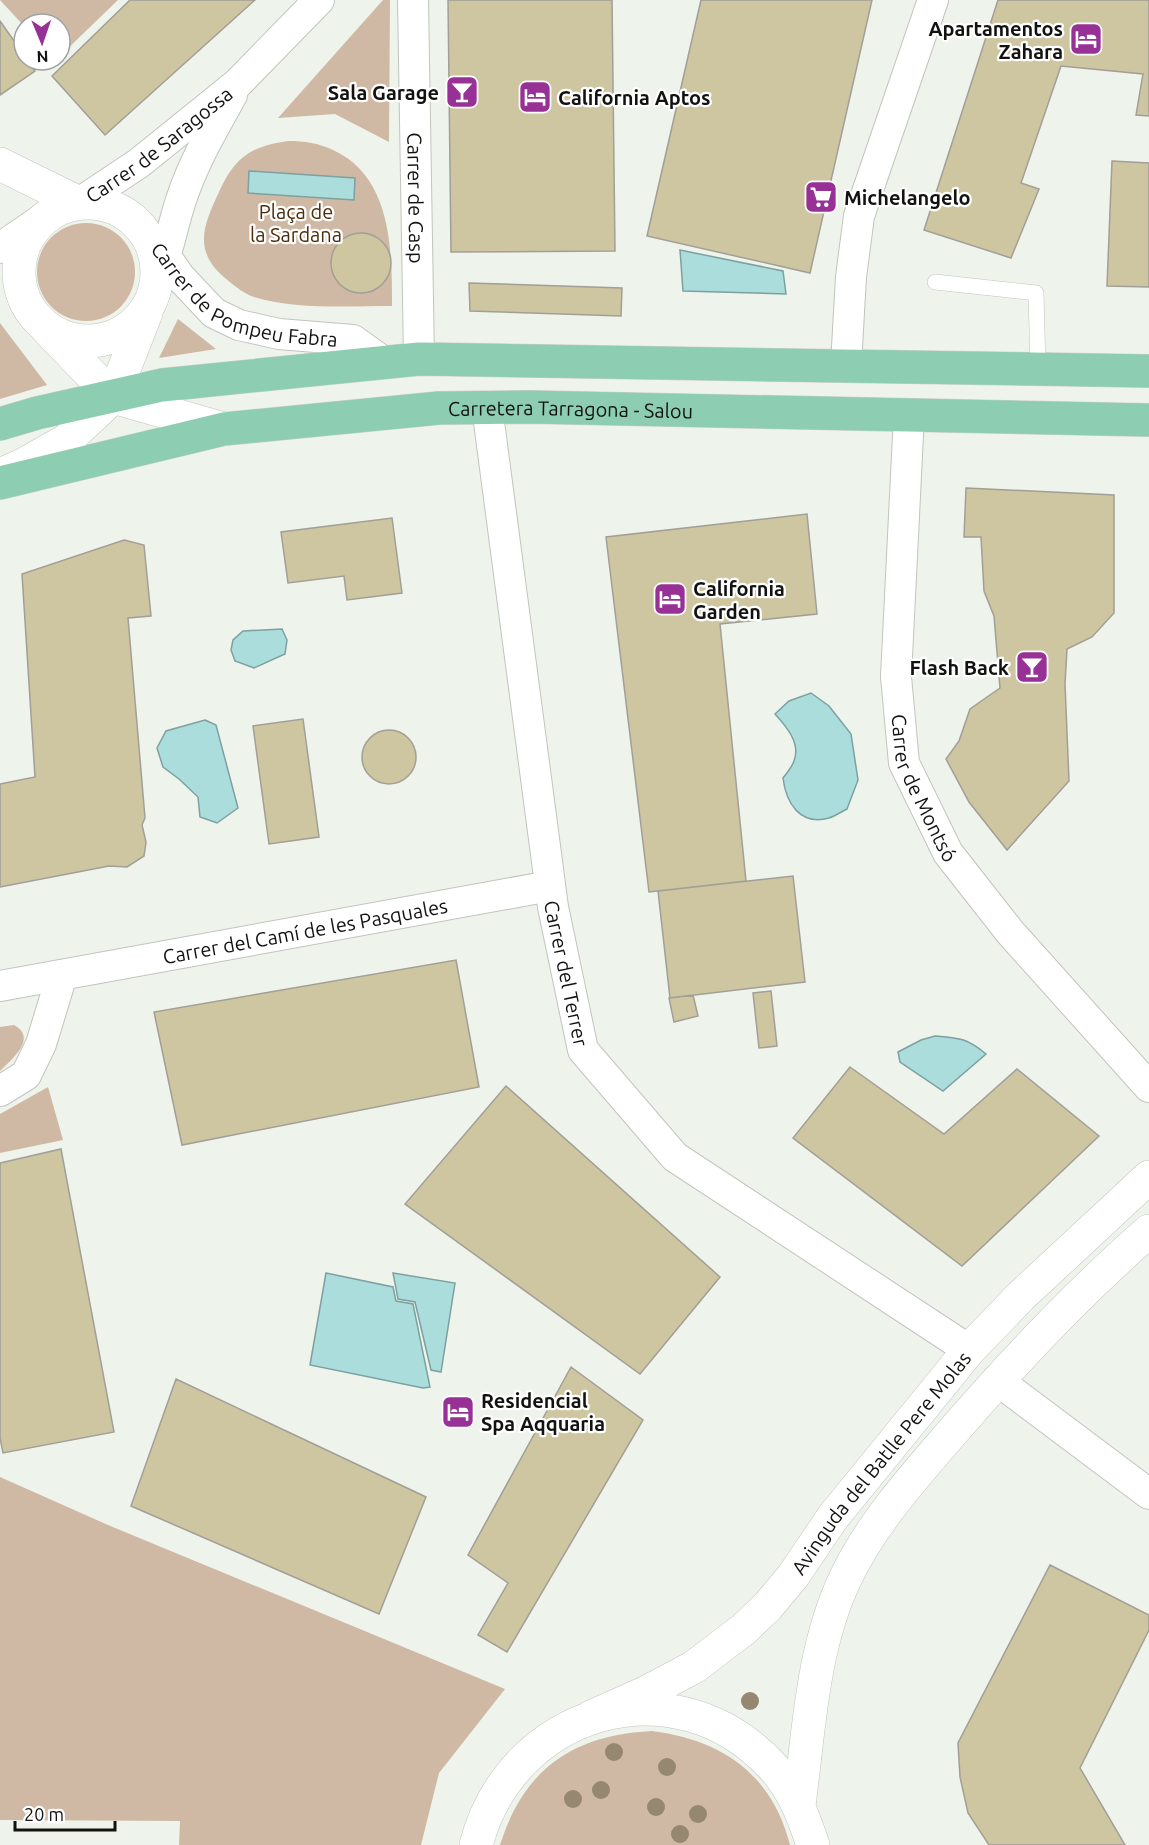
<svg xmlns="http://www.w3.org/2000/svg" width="1149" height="1845" viewBox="0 0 1149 1845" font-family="Ubuntu,sans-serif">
  <rect width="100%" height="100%" fill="#eef3eb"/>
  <!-- green -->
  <path fill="#cfb9a4" d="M0,0H118L60,56V24H24V26Z
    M383,0H390L389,142L335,114L278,118Z
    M288,141C305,141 318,143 333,150C392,177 392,250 392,306C349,306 291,310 251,296C242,292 232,284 225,278C193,251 203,226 219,192C225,178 235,161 249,153C260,146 275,143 288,141Z
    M37 272a49 49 0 1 1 98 0a49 49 0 1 1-98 0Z
    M178,319L216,349L159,358Z
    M0,323L47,385L0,399Z
    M14,1025C38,1038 12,1059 0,1071V1027Z
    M48,1087L63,1140L0,1153V1114Z
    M0,1477L108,1525L505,1689L439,1773L421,1845H179L180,1821L0,1820Z
    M652,1731C722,1740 772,1774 790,1845H500C524,1768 574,1735 652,1731Z"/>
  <!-- water -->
  <path fill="#abdddd" stroke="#7da0a0" stroke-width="1.5" d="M249,171L355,178L354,200L248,193Z
    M680,250L783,271L786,294L683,291Z
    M282,629L287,640L285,654L254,668L235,661L231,650L233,640L243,631Z
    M811,693L829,706L851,734L858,780L847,809C841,812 835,816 829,818C800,826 786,803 783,778C787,773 792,767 794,761C801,743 786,726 775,714L789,701Z
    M205,720L216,725L238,808L217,823L200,817L198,797L179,779L163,767L157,748L166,731Z
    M935,1036C959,1038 967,1038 986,1054L943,1091L900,1062L898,1052L921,1040Z
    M326,1273L393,1287L396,1301L413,1304L430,1387L423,1388L310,1365Z
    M393,1273L455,1283L441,1372L431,1370L415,1302L398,1299Z"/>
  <!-- building -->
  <path fill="#cec6a1" stroke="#a19f97" stroke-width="1.5" d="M130,0H255L105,135L52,76Z
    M448,0H612L615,251L451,252Z
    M701,0H872L810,273L647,236Z
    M998,0H1149V116L1136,115L1143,74L1061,66L1021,183L1039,189L1011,258L924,230Z
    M0,21L24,55V60H27L35,71L0,95Z
    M1112,161L1149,163V287L1107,286Z
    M331 263a30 30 0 1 1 60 0a30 30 0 1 1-60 0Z
    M469,283L622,288L621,316L470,311Z
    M966,488L1114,495V613L1092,637L1067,649L1065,684L1069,781L1007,850L969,802L946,759L959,741L970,709L1000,688L994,616L984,591L981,537H964Z
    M807,514L817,614L720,624L746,881L649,892L606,537Z
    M392,518L402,593L347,600L344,576L288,583L281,532Z
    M124,540L144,545L151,616L128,618L145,818L142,825L146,842L144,856L127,867L109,866L0,887V784L35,777L22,574Z
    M303,719L319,837L269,844L253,726Z
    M362 757a27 27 0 1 1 54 0a27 27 0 1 1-54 0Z
    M793,876L805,982L670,998L658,891Z
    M456,960L479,1087L182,1145L154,1012Z
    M771,991L777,1046L759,1048L753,993Z
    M693,995L698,1016L674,1022L669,998Z
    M850,1067L944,1134L1017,1069L1099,1136L962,1266L793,1138Z
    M506,1086L720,1277L640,1374L405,1204Z
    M61,1149L114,1432L3,1453L0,1438V1163Z
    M571,1367L643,1420L507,1652L478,1635L508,1583L468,1555Z
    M176,1379L426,1497L379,1614L131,1506Z
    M1050,1565L1149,1615V1630L1080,1768L1125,1845H989L968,1813L960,1777L958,1743Z"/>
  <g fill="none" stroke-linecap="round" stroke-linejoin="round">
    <!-- lane casing -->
    <g stroke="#c1c5bd" stroke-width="16">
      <path id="lane" d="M935,282L1036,293L1038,369"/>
    </g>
    <!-- street casing -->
    <g stroke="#c1c5bd" stroke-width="32">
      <g id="street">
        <path id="s1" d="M413,0L419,359"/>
        <path id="s2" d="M79,203L139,163L237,84L319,0"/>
        <path id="s3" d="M143,229L166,257L180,277L214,313L239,325L279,334L353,340L385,363"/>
        <path d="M0,248L44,218"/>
        <path d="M157,280C168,254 172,227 181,200C193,163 213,129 232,95"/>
        <path d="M846,365L851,277L859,216L933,0"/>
        <path id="s4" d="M487,407L553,907L583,1050L675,1157L969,1350"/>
        <path id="s5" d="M909,415L896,677L904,763L948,853L1010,932L1149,1087"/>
        <path id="s6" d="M0,986L550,886"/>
        <path d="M0,1091L26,1075L41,1044L62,975"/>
        <path d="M997,1380L1149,1494"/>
      </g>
    </g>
    <!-- secondary casing -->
    <g stroke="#c1c5bd" stroke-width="34">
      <g id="secondary">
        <path d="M0,164L79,203"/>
        <circle cx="88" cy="272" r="69"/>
        <path d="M48,330L113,397L224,429"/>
        <path d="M0,475L21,466L67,440L113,397L146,313"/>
        <path id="s7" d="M591,1717L647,1692L694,1667L744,1629L768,1606L793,1576L833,1517L969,1350L1021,1296L1149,1177"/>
        <path d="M799,1805C809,1730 812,1649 845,1579C870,1526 911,1480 949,1436C1012,1363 1077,1294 1149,1231"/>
        <path d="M476,1845C511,1710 673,1661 771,1765C793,1788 803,1815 813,1845"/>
      </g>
    </g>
    <!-- primary casing -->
    <g stroke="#d0d0cf" stroke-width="34">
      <g id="primary">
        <path d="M0,424L37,413L162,385L419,359L1149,371"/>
        <path id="s8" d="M0,483L224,429L439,408L530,407L1149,420"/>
      </g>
    </g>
    <!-- lane -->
    <use href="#lane" stroke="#fff" stroke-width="15"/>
    <!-- street -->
    <use href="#street" stroke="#fff" stroke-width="30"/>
    <!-- secondary -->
    <use href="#secondary" stroke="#fff" stroke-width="33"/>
    <!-- primary -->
    <use href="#primary" stroke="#8dceb3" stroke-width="33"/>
  </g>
  <!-- trees -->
  <g fill="#958770">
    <circle cx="750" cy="1701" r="9"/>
    <circle cx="614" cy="1752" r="9"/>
    <circle cx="667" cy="1767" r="9"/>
    <circle cx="601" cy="1790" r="9"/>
    <circle cx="573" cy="1799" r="9"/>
    <circle cx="656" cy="1807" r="9"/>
    <circle cx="698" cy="1814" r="9"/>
    <circle cx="680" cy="1834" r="9"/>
  </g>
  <!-- icons -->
  <defs>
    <g id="hotel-square" transform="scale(1.725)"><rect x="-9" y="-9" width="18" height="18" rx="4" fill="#973196" stroke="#fff"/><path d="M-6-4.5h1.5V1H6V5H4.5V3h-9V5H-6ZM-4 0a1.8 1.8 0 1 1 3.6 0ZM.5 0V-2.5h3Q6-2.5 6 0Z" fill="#fff"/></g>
    <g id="bar-square" transform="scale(1.725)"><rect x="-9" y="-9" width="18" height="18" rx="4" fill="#973196" stroke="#fff"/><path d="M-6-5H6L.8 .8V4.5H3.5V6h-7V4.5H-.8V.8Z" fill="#fff"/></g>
    <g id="supermarket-square" transform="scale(1.725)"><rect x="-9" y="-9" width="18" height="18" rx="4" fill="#973196" stroke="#fff"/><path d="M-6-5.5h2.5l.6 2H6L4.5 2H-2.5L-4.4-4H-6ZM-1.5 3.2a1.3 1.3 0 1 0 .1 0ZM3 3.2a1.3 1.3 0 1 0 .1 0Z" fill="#fff"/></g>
  </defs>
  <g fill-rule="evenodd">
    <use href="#hotel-square" x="1086" y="39"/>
    <use href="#bar-square" x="462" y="92"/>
    <use href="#hotel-square" x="535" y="97"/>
    <use href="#supermarket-square" x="821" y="197"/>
    <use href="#hotel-square" x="670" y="599"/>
    <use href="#bar-square" x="1032" y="667"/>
    <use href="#hotel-square" x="458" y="1412"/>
  </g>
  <g text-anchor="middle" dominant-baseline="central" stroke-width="4.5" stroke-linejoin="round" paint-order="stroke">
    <!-- poi labels -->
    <g font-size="20" font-weight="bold" fill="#121311" stroke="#fff" text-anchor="start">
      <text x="1063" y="28" text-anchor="end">Apartamentos<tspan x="1063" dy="23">Zahara</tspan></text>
      <text x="439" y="92" text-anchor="end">Sala Garage</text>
      <text x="558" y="97">California Aptos</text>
      <text x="844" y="197">Michelangelo</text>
      <text x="693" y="588">California<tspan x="693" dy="23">Garden</tspan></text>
      <text x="1009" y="667" text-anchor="end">Flash Back</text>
      <text x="481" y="1400">Residencial<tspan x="481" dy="23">Spa Aqquaria</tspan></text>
    </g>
    <!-- street labels -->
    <g font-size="20" fill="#121311" stroke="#fff">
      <text stroke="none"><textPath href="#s2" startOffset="99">Carrer de Saragossa</textPath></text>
      <text stroke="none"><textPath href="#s1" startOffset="198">Carrer de Casp</textPath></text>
      <text stroke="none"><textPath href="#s3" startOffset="129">Carrer de Pompeu Fabra</textPath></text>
      <text stroke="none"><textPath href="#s8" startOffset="578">Carretera Tarragona - Salou</textPath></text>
      <text stroke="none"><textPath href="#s5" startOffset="378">Carrer de Montsó</textPath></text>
      <text stroke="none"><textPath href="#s6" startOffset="310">Carrer del Camí de les Pasquales</textPath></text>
      <text stroke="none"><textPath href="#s4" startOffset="572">Carrer del Terrer</textPath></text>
      <text stroke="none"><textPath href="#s7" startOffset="393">Avinguda del Batlle Pere Molas</textPath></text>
    </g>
    <!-- park labels -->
    <g font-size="20" fill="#4c2e0b" stroke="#fff">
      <text x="296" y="211">Plaça de<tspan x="296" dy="23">la Sardana</tspan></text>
    </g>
  </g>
  <!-- north arrow -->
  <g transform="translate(42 42) rotate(178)"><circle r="28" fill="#ffffff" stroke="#a0a1a0" stroke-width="1.5"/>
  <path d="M0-4.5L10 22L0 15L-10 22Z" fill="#973196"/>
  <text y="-9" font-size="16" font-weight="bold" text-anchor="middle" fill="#121311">N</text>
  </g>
  <!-- scale -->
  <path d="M15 1821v9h100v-9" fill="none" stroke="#121311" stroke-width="3"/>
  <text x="24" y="1821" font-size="18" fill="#121311" stroke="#ffffff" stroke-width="4.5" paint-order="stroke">20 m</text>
</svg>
